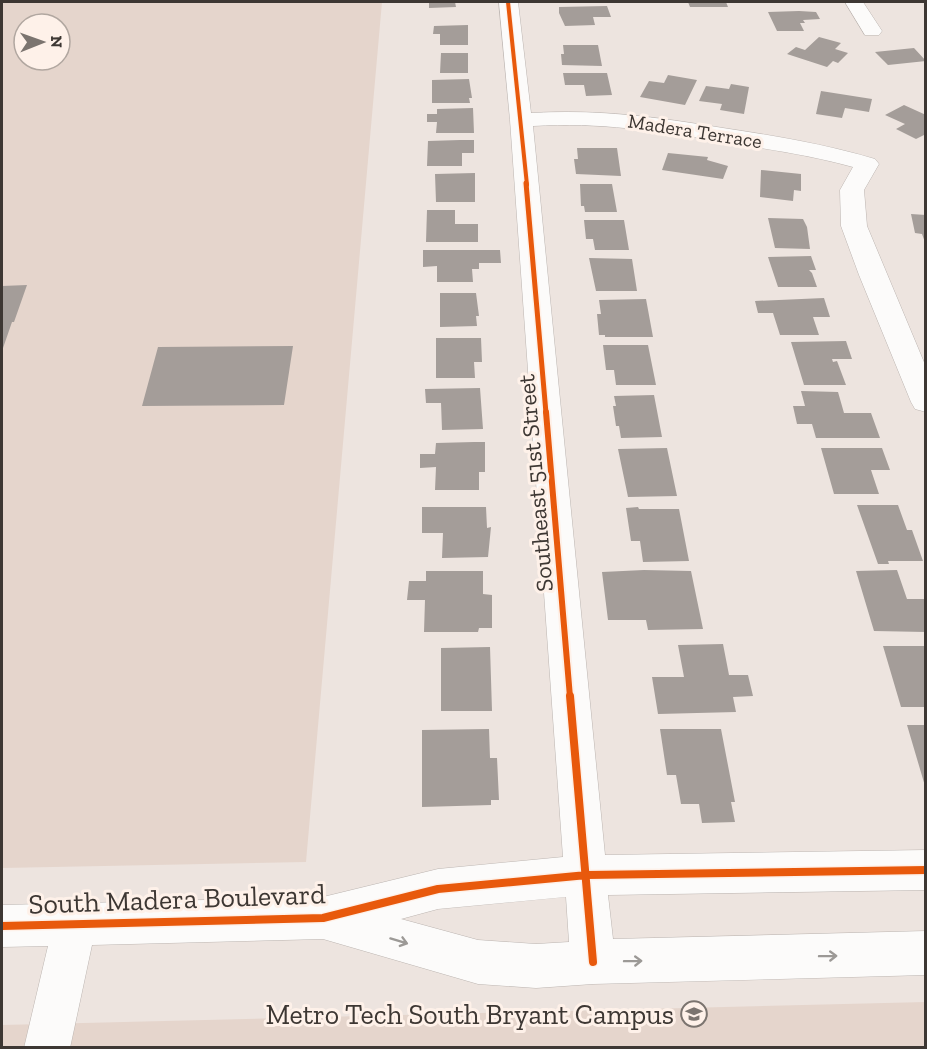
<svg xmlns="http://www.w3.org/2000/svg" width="927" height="1049" viewBox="0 0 927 1049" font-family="'Zilla Slab',serif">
  <rect width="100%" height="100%" fill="#ede4df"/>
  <!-- built -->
  <path fill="#e5d5cc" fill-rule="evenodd" d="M2,2H382L306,862L2,868ZM24,24H60V60H24Z
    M926,1002L925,1048H2V1025Z"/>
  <!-- building -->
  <path fill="#a49d99" d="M429,2H455L456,7L429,8Z
    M688,2H726L728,7H690Z
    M607,6L611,17H593L595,25L565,26L559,13V7Z
    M799,11L816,12L820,19L803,20L805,23H800L804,31H777L768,12Z
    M468,25V45H440V34H433L434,26Z
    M819,37L841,43L835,49L848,53L838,63L833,61L827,67L787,54L796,47L805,50Z
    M563,45H598L602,66L562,65L561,54H564Z
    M914,48L926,61L888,65L875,52Z
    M441,53H468V73H440Z
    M563,73H607L612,95L586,96L584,85H565Z
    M668,75L697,80L685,105L640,97L649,81L664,83Z
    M469,79L472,98H469L470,103H432V80Z
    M731,84L749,87L744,114L720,110L722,104L699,101L706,86L729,89Z
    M821,91L872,99L869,112L845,108L842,118L816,114Z
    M904,105L926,115V134L916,139L896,129L905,124L885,115Z
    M473,108L474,133H436L437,122H427V114H437V109Z
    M460,140H474V153H462V166H427L428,141Z
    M577,148H617L621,176L576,174L574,159H578Z
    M668,153L708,157L707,160L728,166L723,179L662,170Z
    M761,170L801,174V191L794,190L793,201L760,197Z
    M475,173V202H436L435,174Z
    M580,184H612L617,212H585L584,206H581Z
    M427,210H455V224H478V242H426Z
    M911,214L926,215V245L922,234L915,233Z
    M768,218L803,219L807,227L810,249L775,248Z
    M584,220H624L629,250H595L593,239H586Z
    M423,250H500L501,263H479V269H472L473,282H437V266L423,267Z
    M811,256L816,270H809L812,273L817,287H778L768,257Z
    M589,258L632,259L637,291H596Z
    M27,285L14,322H12L2,351V286Z
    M440,293H476L479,316H476L477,326L440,327Z
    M824,298L830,317H813L819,335H780L773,313H758L755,301Z
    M646,299L653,337H605V335H599L597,314H601L599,300Z
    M436,338H481L482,362H474L475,378H436Z
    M846,341L852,359H832L833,362L837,361L846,385H804L791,342Z
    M603,345H648L656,385H616L614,370H606Z
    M293,346L284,405L142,406L158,347Z
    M480,388L483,429L442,430L441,403H426L425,389Z
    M801,391L838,392L844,413H871L880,438H816L812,424H797L793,406H805Z
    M654,395L662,437L621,438L619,426H616L613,406H616L614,396Z
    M474,442H485V472H479V490H435L436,467L420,468V454H435L436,443Z
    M667,448L677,496L628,497L618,449Z
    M821,448H882L890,470H871L879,494H834Z
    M857,505H898L907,530H912L923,561H888L889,564H878Z
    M422,507H486L487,528L491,527L488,557L442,558L443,533H422Z
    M638,507L639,509H679L689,561L643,562L640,541H631L626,508Z
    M644,570L691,571L703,629L648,630L646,620H608L602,572Z
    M897,570L907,599H926V632L874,631L856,571Z
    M426,571H483V594L492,595V628H479L478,632H424L425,600H407L409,581H426Z
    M723,644L729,675H748L753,696L733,697L736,712L658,714L652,677H684L678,645Z
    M883,646H926V707H901Z
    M490,647L492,711H441V648Z
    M907,725H926V786H925Z
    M489,729L490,758H497L499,800H491V805L422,807V730Z
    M660,729H721L735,802H731L735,822L702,823L699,804H681L676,775H667Z"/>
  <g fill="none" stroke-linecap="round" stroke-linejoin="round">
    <!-- minor casing -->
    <g stroke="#bcb5b1" stroke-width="1">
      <path id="minor" d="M499,2H518L531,113C599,109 656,117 723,128C776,136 824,144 875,159L879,164L864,190L867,226L926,367V412L915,409L911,402L859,275L841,226L840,190L853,167C810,155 767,149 723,142C658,131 599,122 533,126L605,855L926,850V890L608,895L613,939L926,931V975L593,984L536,988L478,984L323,939L92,945L70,1048H24L48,946L2,947V905L323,897L438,869L563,857L510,120ZM566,897L569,942L536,944L478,940L401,919L438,909Z
        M845,2H863L882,31L879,35H865Z"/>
    </g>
    <!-- minor -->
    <use href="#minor" fill="#fcfbfa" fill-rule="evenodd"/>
    <!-- cycleway-far3 casing -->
    <g stroke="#fef1e9" stroke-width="6">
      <path id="cycleway-far3" d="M508,2L527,185"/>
    </g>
    <!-- cycleway-far2 casing -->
    <g stroke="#fef1e9" stroke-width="8">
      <path id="cycleway-far2" d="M526,183L546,413"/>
    </g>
    <!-- cycleway-far1 casing -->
    <g stroke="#fef1e9" stroke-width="10">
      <path id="cycleway-far1" d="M546,412L570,697"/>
    </g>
    <!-- cycleway casing -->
    <g stroke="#fef1e9" stroke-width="11">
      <path id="cycleway" d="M570,696L593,962
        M2,926L323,918L438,889L587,875L926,870"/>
    </g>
    <!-- cycleway-far3 -->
    <use href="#cycleway-far3" stroke="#e8590c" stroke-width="4"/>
    <!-- cycleway-far2 -->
    <use href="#cycleway-far2" stroke="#e8590c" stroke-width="5"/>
    <!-- cycleway-far1 -->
    <use href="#cycleway-far1" stroke="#e8590c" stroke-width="6"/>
    <!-- cycleway -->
    <use href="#cycleway" stroke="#e8590c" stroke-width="8"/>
  </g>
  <!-- one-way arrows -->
  <defs><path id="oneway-shaft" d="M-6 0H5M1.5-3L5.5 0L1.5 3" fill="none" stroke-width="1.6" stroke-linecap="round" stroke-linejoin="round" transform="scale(1.5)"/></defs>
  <g stroke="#9c9996">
    <use href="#oneway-shaft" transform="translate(399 941) rotate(17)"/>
    <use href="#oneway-shaft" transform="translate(828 956) rotate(-1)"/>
    <use href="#oneway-shaft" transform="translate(633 961) rotate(-1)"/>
  </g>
  <!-- icons -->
  <defs>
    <g id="school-ring" transform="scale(1.35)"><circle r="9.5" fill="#fef1e9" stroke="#7b746f" stroke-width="1.5"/><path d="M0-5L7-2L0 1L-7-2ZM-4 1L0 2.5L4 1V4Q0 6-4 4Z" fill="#7b746f"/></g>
  </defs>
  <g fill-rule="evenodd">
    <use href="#school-ring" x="694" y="1014"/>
  </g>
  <g text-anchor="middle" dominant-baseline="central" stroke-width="6" stroke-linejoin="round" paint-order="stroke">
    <!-- far-street labels -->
    <g font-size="20" fill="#3d3733" stroke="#fef1e9">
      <text transform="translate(695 131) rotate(9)">Madera Terrace</text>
    </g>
    <!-- street labels -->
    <g font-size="24" fill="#3d3733" stroke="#fef1e9">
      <text transform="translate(535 483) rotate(-95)">Southeast 51st Street</text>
    </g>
    <!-- near-street labels -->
    <g font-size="28" fill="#3d3733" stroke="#fef1e9">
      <text transform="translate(177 899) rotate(-2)">South Madera Boulevard</text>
    </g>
    <!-- near-poi labels -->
    <g font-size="28" fill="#3d3733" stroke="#fef1e9" text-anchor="end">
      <text x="674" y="1014">Metro Tech South Bryant Campus</text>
    </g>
  </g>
  <!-- border -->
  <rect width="927" height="1049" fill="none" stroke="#3d3733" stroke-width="6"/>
  <!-- north arrow -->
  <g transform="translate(42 42) rotate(89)"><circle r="28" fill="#fef1e9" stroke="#b1a7a0" stroke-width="1.5"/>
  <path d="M0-4.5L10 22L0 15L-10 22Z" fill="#7b746f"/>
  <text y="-9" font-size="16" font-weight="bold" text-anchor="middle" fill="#3d3733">N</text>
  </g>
</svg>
